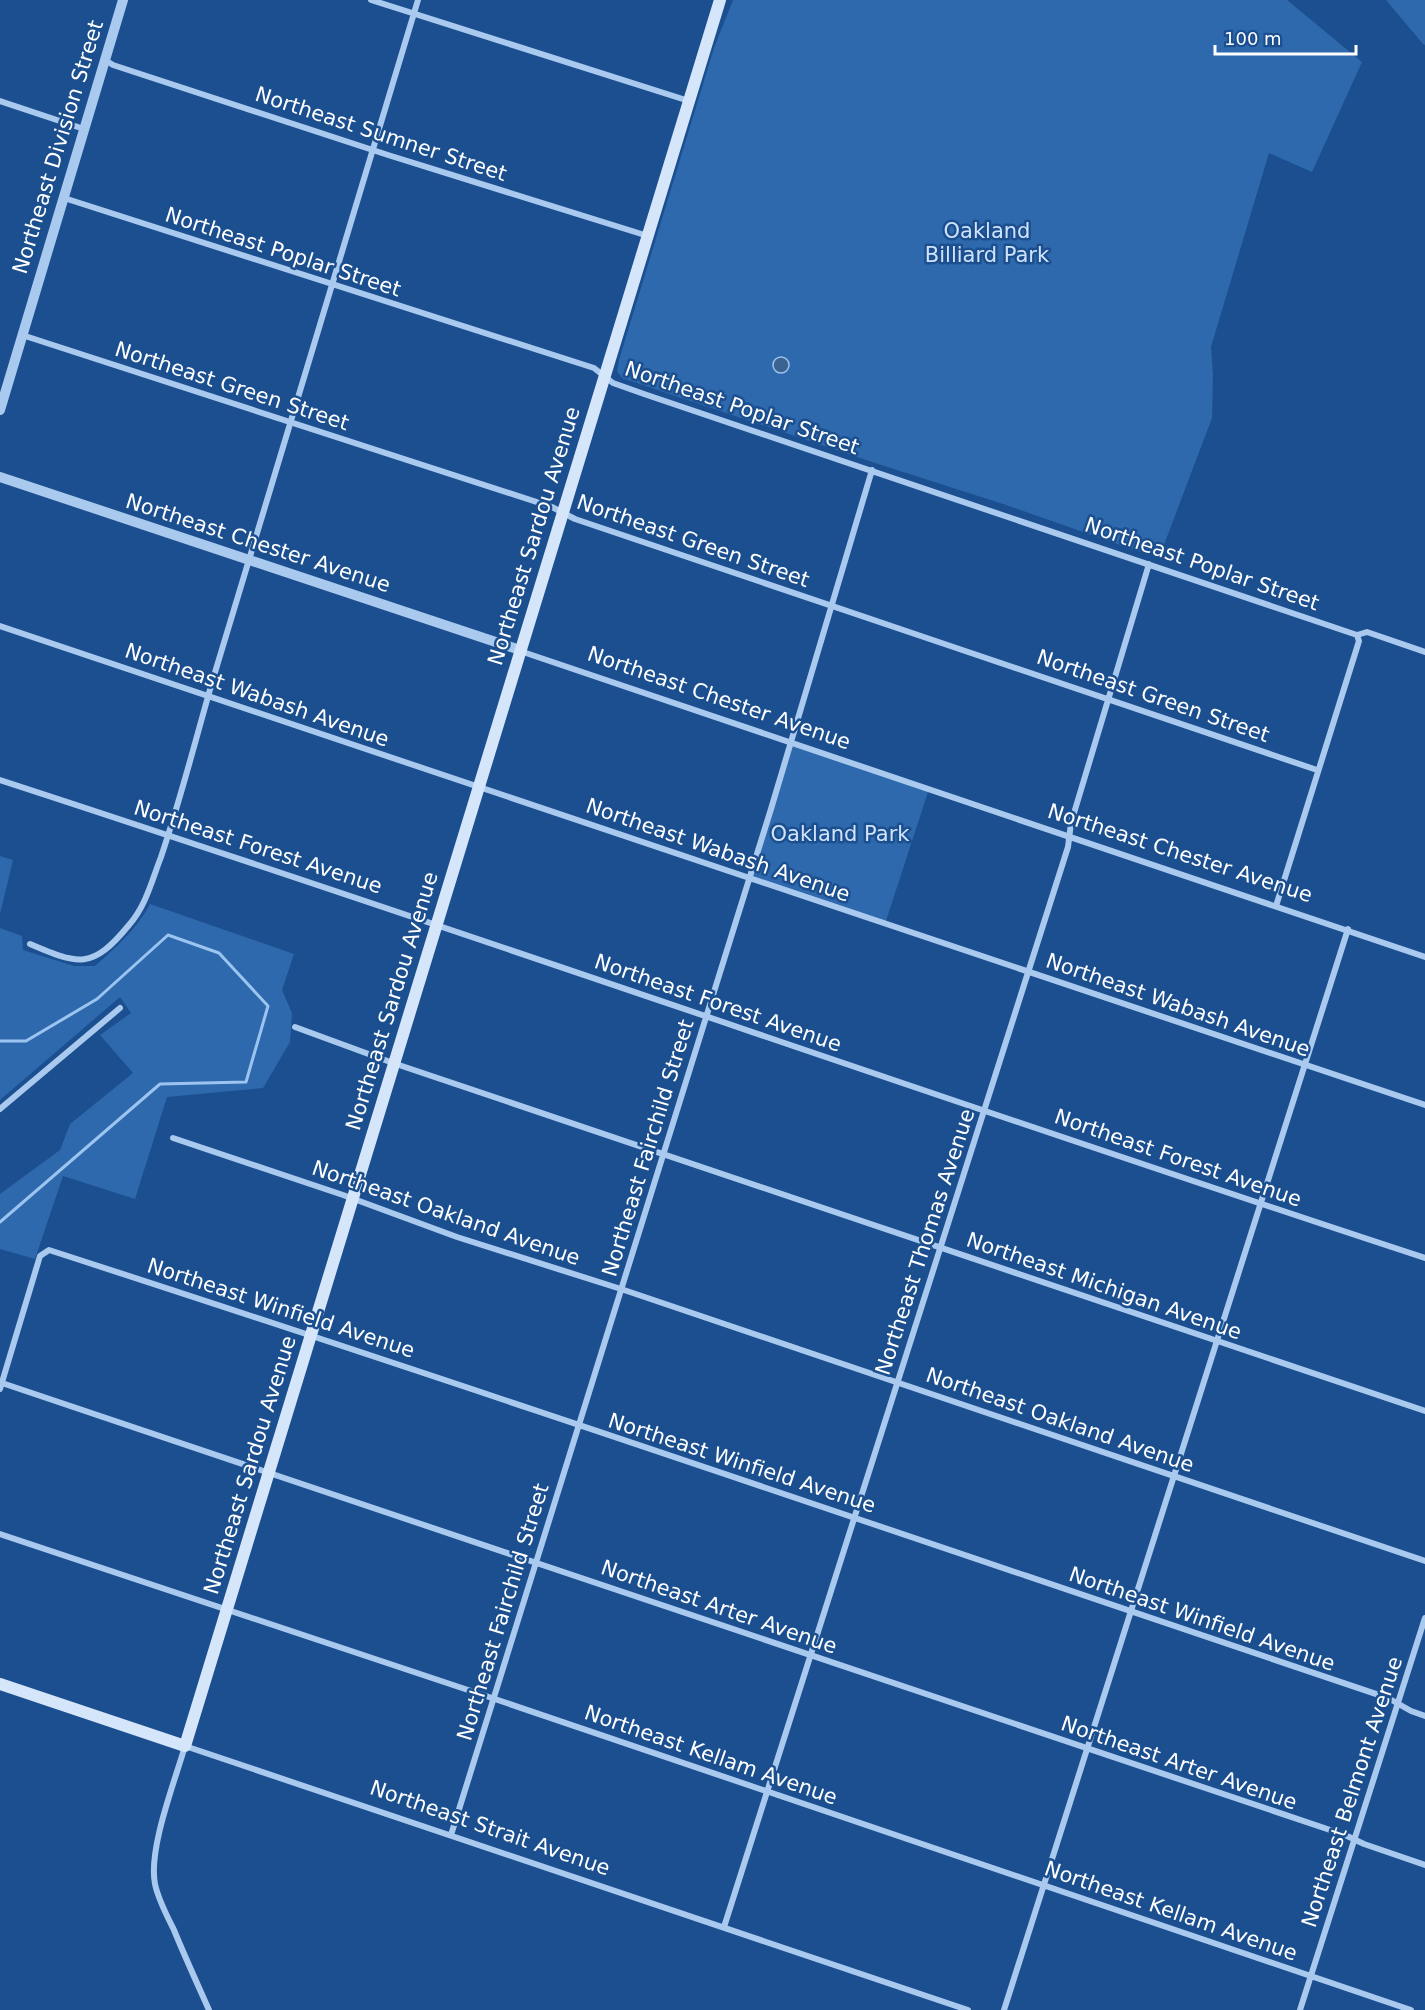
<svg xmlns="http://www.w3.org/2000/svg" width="1425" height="2010" viewBox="0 0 1425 2010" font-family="'DejaVu Sans',sans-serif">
  <rect width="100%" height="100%" fill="#1b4f8f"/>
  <!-- green -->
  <path fill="#2e69ad" d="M733,0H1287L1362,62L1312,172L1269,153L1211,347L1213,374L1212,418L1162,550L1157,554L1149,555L1129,548L1003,504L875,463L622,378L617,371L619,360L714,48Z
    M1386,0H1425V45L1423,44Z
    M791,743L929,789L885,924L749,878Z
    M0,856L13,860L0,914Z
    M150,904L294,954L282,990L292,1013L290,1042L263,1088L167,1097L135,1199L63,1176L35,1259L0,1249V1194L60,1150L70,1124L133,1073L100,1035L131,1013L120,997L0,1100V928L22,936L23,950L74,966H95C116,947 137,929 150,904Z"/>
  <!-- water -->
  <path fill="#3c6290" stroke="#9cc4f0" stroke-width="1.5" d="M773 365a8 8 0 1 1 16 0a8 8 0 1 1-16 0Z"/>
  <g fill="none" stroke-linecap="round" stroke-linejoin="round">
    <!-- stream -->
    <path stroke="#9cc4f0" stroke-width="3" d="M0,1041H26L97,999L168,935L219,953L268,1006L246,1082L160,1084L0,1222"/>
    <!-- minor -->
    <path stroke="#a9c9ee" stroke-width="6" d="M371,0L689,101
      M105,60L113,65L388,155L648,236
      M0,101L84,129
      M64,198L594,368L613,383L644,394L1357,635L1367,632L1425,652
      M22,335L552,507L575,519C822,604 1070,685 1317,770
      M0,626L1425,1105
      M520,651L1425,957
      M0,780C477,935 949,1102 1425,1258
      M1276,906L1359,641L1357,635
      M30,944C79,965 92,970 129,925C146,906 152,880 161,857C181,798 196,738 213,679C281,452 350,226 418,0
      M295,1027L393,1063L1425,1411
      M0,1109L120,1008
      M173,1138L343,1195L457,1237L621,1289L1425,1561
      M2,1383L1345,1835L1364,1844L1425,1865
      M0,1389L40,1256L49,1250C497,1395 942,1548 1388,1698L1411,1711L1425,1716
      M0,1534L483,1695L1411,2010
      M451,1835L771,809L872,470
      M724,1927L1068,847L1071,823L1149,564
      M209,2010C197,1983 185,1957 174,1930C167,1916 158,1899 155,1884C148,1849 175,1781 185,1746L968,2010
      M1004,2010L1348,929
      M1300,2010L1425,1618"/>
    <!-- tertiary -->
    <path stroke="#a9c9ee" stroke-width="10" d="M0,410L123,0
      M0,477L520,650"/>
    <!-- secondary -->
    <path stroke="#d6e6fa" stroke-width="12" d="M0,1684L185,1746L720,0"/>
  </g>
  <g text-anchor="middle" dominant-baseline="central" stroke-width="5" stroke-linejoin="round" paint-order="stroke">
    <!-- street labels -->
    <g font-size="21" fill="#fff" stroke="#1b4f8f">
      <text transform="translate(381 134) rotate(18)">Northeast Sumner Street</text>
      <text transform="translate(58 147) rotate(-73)">Northeast Division Street</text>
      <text transform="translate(283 252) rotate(18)">Northeast Poplar Street</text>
      <text transform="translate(232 386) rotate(18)">Northeast Green Street</text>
      <text transform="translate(742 408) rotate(19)">Northeast Poplar Street</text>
      <text transform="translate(534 536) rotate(-73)">Northeast Sardou Avenue</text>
      <text transform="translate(693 541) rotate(19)">Northeast Green Street</text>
      <text transform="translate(258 543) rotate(18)">Northeast Chester Avenue</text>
      <text transform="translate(1202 564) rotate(19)">Northeast Poplar Street</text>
      <text transform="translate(257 695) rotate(19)">Northeast Wabash Avenue</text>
      <text transform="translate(1153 696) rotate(19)">Northeast Green Street</text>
      <text transform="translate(719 698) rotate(19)">Northeast Chester Avenue</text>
      <text transform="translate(258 847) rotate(18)">Northeast Forest Avenue</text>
      <text transform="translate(718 850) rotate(19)">Northeast Wabash Avenue</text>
      <text transform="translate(1180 853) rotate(18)">Northeast Chester Avenue</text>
      <text transform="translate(392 1001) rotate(-73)">Northeast Sardou Avenue</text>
      <text transform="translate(718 1003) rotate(19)">Northeast Forest Avenue</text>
      <text transform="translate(1178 1005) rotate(19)">Northeast Wabash Avenue</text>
      <text transform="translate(648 1148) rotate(-73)">Northeast Fairchild Street</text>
      <text transform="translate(1178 1158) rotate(19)">Northeast Forest Avenue</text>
      <text transform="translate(446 1213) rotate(19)">Northeast Oakland Avenue</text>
      <text transform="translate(925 1242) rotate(-72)">Northeast Thomas Avenue</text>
      <text transform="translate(1104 1286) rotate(19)">Northeast Michigan Avenue</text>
      <text transform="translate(281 1308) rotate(18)">Northeast Winfield Avenue</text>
      <text transform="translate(1060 1420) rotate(19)">Northeast Oakland Avenue</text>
      <text transform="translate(742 1463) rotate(18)">Northeast Winfield Avenue</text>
      <text transform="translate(250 1465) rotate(-73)">Northeast Sardou Avenue</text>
      <text transform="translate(719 1607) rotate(19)">Northeast Arter Avenue</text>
      <text transform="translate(503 1612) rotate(-73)">Northeast Fairchild Street</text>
      <text transform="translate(1202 1619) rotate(19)">Northeast Winfield Avenue</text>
      <text transform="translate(711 1755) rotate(19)">Northeast Kellam Avenue</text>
      <text transform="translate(1179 1763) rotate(19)">Northeast Arter Avenue</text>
      <text transform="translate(1352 1792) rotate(-72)">Northeast Belmont Avenue</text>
      <text transform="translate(490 1828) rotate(19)">Northeast Strait Avenue</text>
      <text transform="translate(1171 1911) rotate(19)">Northeast Kellam Avenue</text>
    </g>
    <!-- park labels -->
    <g font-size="21" fill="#cfe3fa" stroke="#1b4f8f">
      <text x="987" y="231">Oakland<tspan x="987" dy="24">Billiard Park</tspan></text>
      <text x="840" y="834">Oakland Park</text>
    </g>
  </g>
  <!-- scale -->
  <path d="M1215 45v9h141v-9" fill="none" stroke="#ffffff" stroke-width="3"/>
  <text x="1224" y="45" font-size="18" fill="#ffffff" stroke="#1b4f8f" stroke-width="4.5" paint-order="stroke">100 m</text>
</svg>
